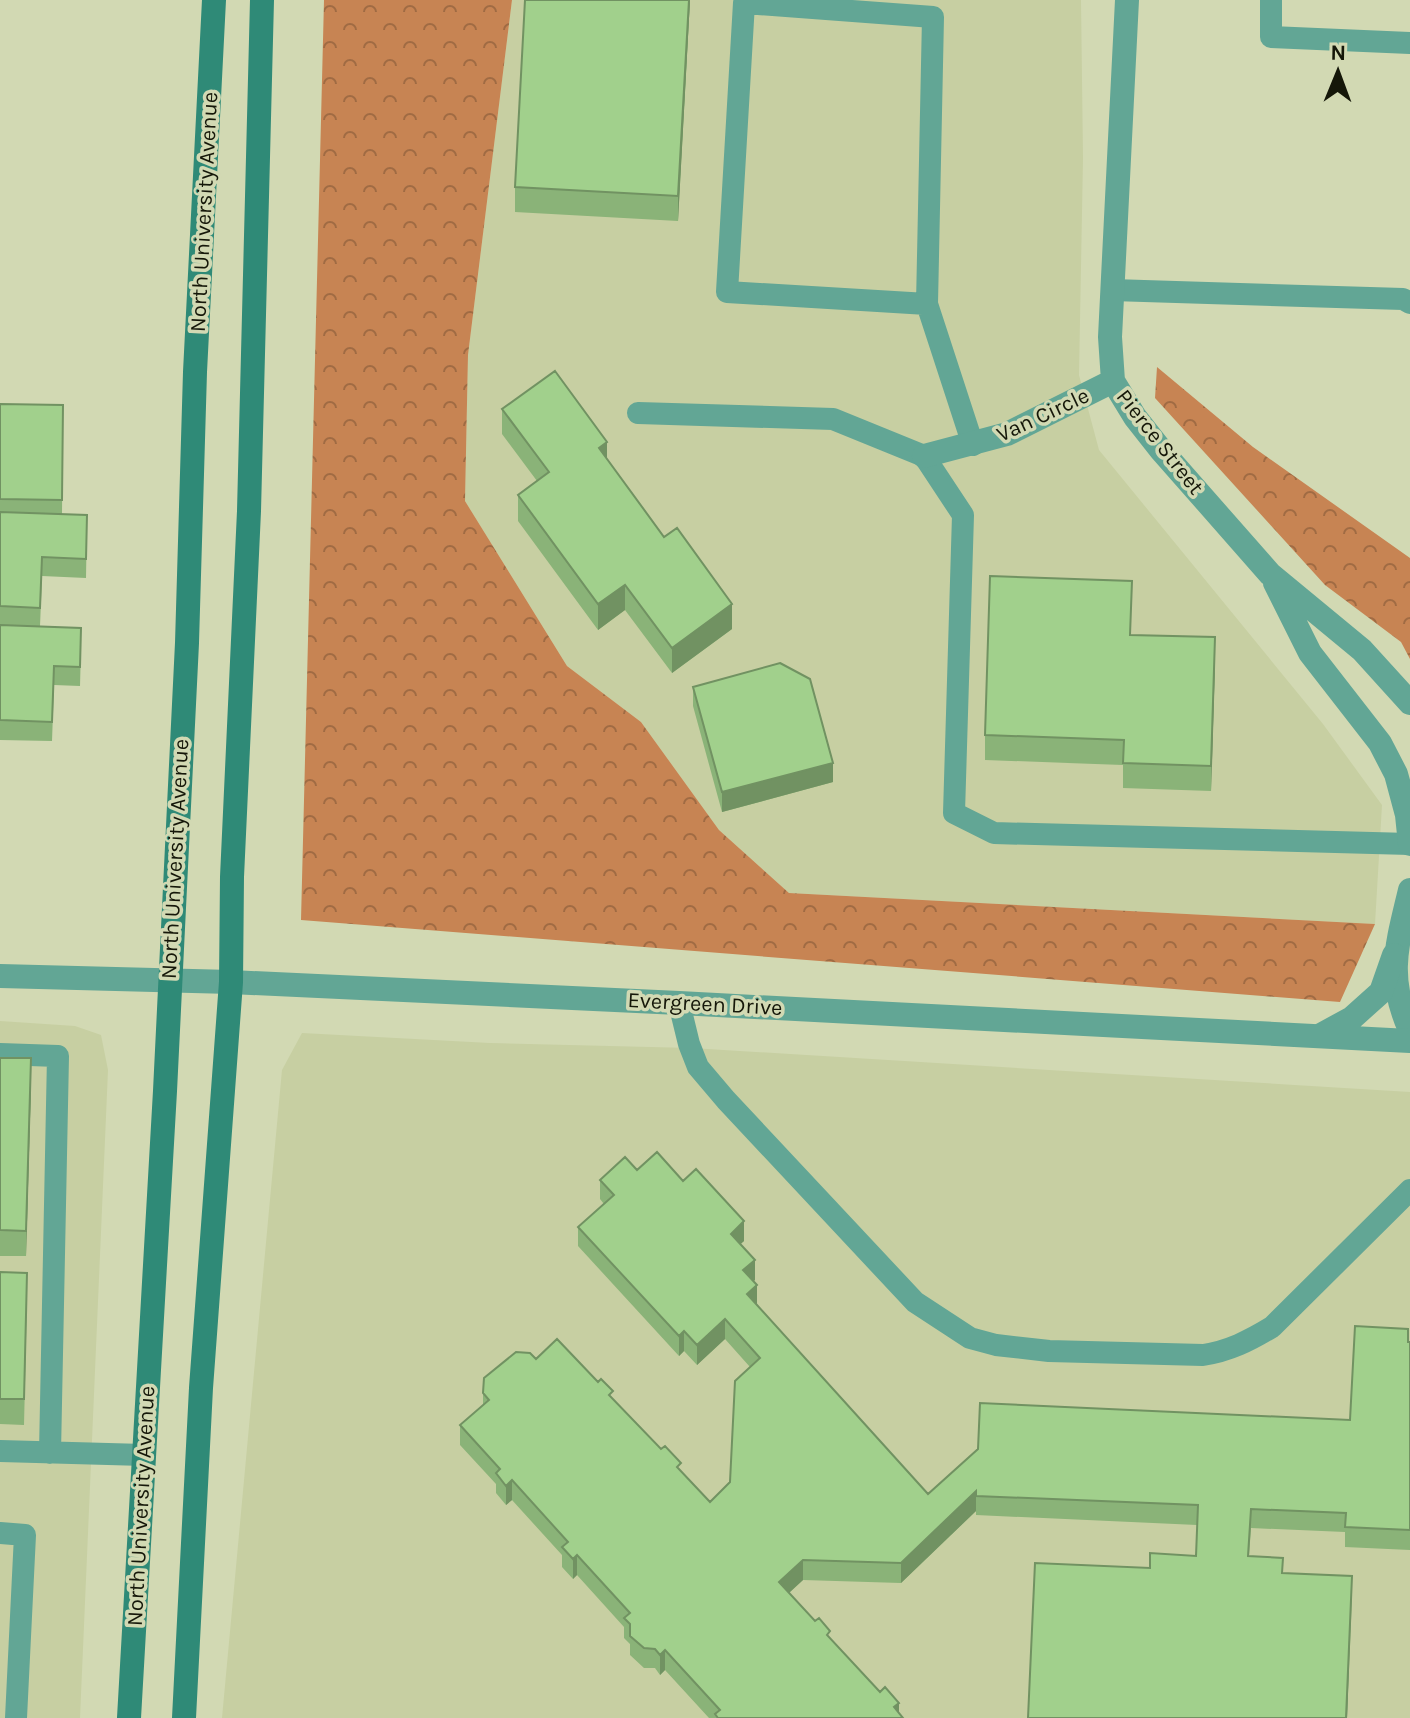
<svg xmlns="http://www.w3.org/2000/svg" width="1410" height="1718" viewBox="0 0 1410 1718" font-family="Karla,sans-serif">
  <defs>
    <pattern id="forest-crowns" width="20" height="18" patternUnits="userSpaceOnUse" patternTransform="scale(2)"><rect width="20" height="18" fill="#c78453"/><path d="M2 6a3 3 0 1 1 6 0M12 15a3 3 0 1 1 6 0" fill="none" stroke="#a06b43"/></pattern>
  </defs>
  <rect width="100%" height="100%" fill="#d2d9b3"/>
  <!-- built -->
  <path fill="#c7cfa2" d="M512,0H1081L1083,158L1079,375L1099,450L1323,724L1382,805L1375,924L789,893L719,830L641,722L567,666L465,501L468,355Z
    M0,1021L75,1026L101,1035L108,1070L80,1718H0Z
    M302,1033L490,1043L691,1048L1410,1092V1718H222L282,1070Z"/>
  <!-- forest -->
  <path fill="url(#forest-crowns)" d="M324,0H512L468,355L465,501L567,666L641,722L719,830L789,893L1375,924L1340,1002L301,920Z
    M1157,367L1253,447L1410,558V659L1401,642L1325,585L1155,398Z"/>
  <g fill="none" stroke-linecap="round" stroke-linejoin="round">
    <!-- service -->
    <path stroke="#62a695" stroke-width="22" d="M1271,0V37L1410,43
      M1112,290L1403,299L1410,303
      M927,304L727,292L744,3L933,17L927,304L973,445
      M638,413L833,419L924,456L963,515L954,813L994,833L1410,844
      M679,1003L689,1044L698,1067L726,1100L915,1302L970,1338L996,1345L1049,1351L1203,1355C1229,1351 1249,1341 1272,1327L1410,1190
      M0,1054L58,1056L50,1453
      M0,1451L144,1455
      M0,1533L25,1535L16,1718"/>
    <!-- minor -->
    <path stroke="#62a695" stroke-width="24" d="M1127,0L1110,337L1113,381L1135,417L1161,450L1270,574L1362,650L1410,703
      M924,456L1007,434L1113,381
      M1275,583L1310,653L1380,743L1396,774L1407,815L1410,844
      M1410,890C1397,945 1386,976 1410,1030"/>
    <!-- tertiary -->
    <path stroke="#62a695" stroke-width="24" d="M0,976L231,982L679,1003L1410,1041
      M1319,1036L1352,1018L1381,992L1394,955"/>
    <!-- secondary -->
    <path stroke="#2f8a77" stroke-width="24" d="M129,1718L165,1091L187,643L195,372L214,0
      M184,1718L201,1388L231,982L232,877L249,511L262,0"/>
  </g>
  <!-- wall -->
  <path fill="#8ab378" d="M690,0L678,221L515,212V187Z
    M0,404L63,405L62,514L87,515L86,578L42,576L40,626L81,647L80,686L54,685L52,741L0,740Z
    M502,409L607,460L732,629L672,673L625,610L598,630L518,521V495L537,481L502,434Z
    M1131,635L1215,663L1211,791L1123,788V765L985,760V735Z
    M693,687L833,782L722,812L693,706Z
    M0,1058L31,1084L26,1256H0Z
    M637,1170L683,1181L744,1241L740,1244L755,1280L753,1281L757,1305L928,1494L1350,1420L1408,1342H1410V1550L1345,1547V1532L1251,1528L1249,1556L1283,1573L1352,1596L1347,1718H1028L1150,1568L1196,1556L1197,1525L976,1515V1511L901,1583L803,1580L789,1593L903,1718H709L665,1670L660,1675L655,1668H644L630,1655V1644L624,1638V1627L577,1575L573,1579L562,1567V1555L512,1500L506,1505L496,1493V1484L460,1445V1425L483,1405V1393L536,1359L613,1399L710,1502L730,1482L750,1367L725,1339L697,1365L684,1351L679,1356L578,1246V1227L604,1204L600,1199V1180Z
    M0,1272L27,1298L24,1425L0,1424Z"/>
  <!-- shaded-wall -->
  <path fill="#719262" d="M689,0H690L678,221V196Z
    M607,442V467L599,448Z
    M625,585V610L598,630V604Z
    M732,604V629L672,673V648Z
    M1215,637V663L1211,791V766Z
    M833,763V782L722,812V792Z
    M31,1058V1084L26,1256V1231Z
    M744,1221V1241L731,1253V1234Z
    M755,1260V1280L743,1290V1270Z
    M757,1285V1305L747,1294Z
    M725,1319V1339L697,1365V1345Z
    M684,1331V1351L679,1356V1336Z
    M512,1480V1500L506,1505V1486Z
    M976,1491V1511L901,1583V1563Z
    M577,1555V1575L573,1579V1559Z
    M803,1560V1580L779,1602V1582Z
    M1352,1576L1347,1718H1346Z
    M665,1650V1670L660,1675V1655Z
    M899,1703V1718L894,1707Z"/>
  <!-- building -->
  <path fill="#a1d08c" stroke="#719262" stroke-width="2" d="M525,0H689L678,196L515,187Z
    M555,371L607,442L599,448L664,537L677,528L732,604L672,648L625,585L598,604L518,495L549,472L502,409Z
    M0,404L63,405L62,500L0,499Z
    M0,512L87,515L86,559L42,557L40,608L0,606Z
    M990,576L1132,581L1130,635L1215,637L1211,766L1123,763L1124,740L985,735Z
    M0,625L81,628L80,667L54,666L52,722L0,720Z
    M780,663L810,679L833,763L722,792L693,687Z
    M0,1058H31L26,1231L0,1230Z
    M657,1152L683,1181L696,1169L744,1221L731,1234L755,1260L743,1270L757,1285L747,1294L928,1494L978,1449L980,1403L1350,1420L1355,1326L1408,1329V1342H1410V1530L1345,1527L1346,1513L1251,1509L1248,1556L1283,1558L1282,1573L1352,1576L1346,1718H1028L1035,1563L1150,1568V1553L1196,1556L1198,1505L976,1496V1491L901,1563L803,1560L779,1582L815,1621L819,1618L830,1631L827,1635L880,1692L885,1687L899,1703L894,1707L903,1718H718L715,1714L720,1710L665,1650L660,1655L655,1649L644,1648L630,1636V1624L624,1618L630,1613L577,1555L573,1559L562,1547L568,1542L512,1480L506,1486L496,1473L500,1469L460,1425L489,1400L483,1393L484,1378L516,1352L530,1353L536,1359L557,1339L598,1382L601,1379L613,1391L609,1395L661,1449L665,1446L681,1463L677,1467L710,1502L730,1482L735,1381L760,1358L725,1319L697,1345L684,1331L679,1336L578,1227L614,1195L600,1180L625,1157L637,1170Z
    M0,1272L27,1273L24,1399H0Z"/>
  <g text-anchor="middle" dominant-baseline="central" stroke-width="7" stroke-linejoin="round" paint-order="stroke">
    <!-- street labels -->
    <g font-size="22" fill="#151709" stroke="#d2d9b3">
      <text transform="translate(204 212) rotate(-87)">North University Avenue</text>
      <text transform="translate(1043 415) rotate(-25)">Van Circle</text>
      <text transform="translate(1160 442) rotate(52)">Pierce Street</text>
      <text transform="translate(175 859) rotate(-87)">North University Avenue</text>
      <text transform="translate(705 1004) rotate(3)">Evergreen Drive</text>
      <text transform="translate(141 1506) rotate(-87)">North University Avenue</text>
    </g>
  </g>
  <!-- north arrow -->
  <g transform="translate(1338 72) rotate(1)" stroke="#d2d9b3" stroke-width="6" paint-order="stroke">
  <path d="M0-6L14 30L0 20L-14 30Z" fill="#151709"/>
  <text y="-12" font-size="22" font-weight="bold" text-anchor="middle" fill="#151709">N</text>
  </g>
</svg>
